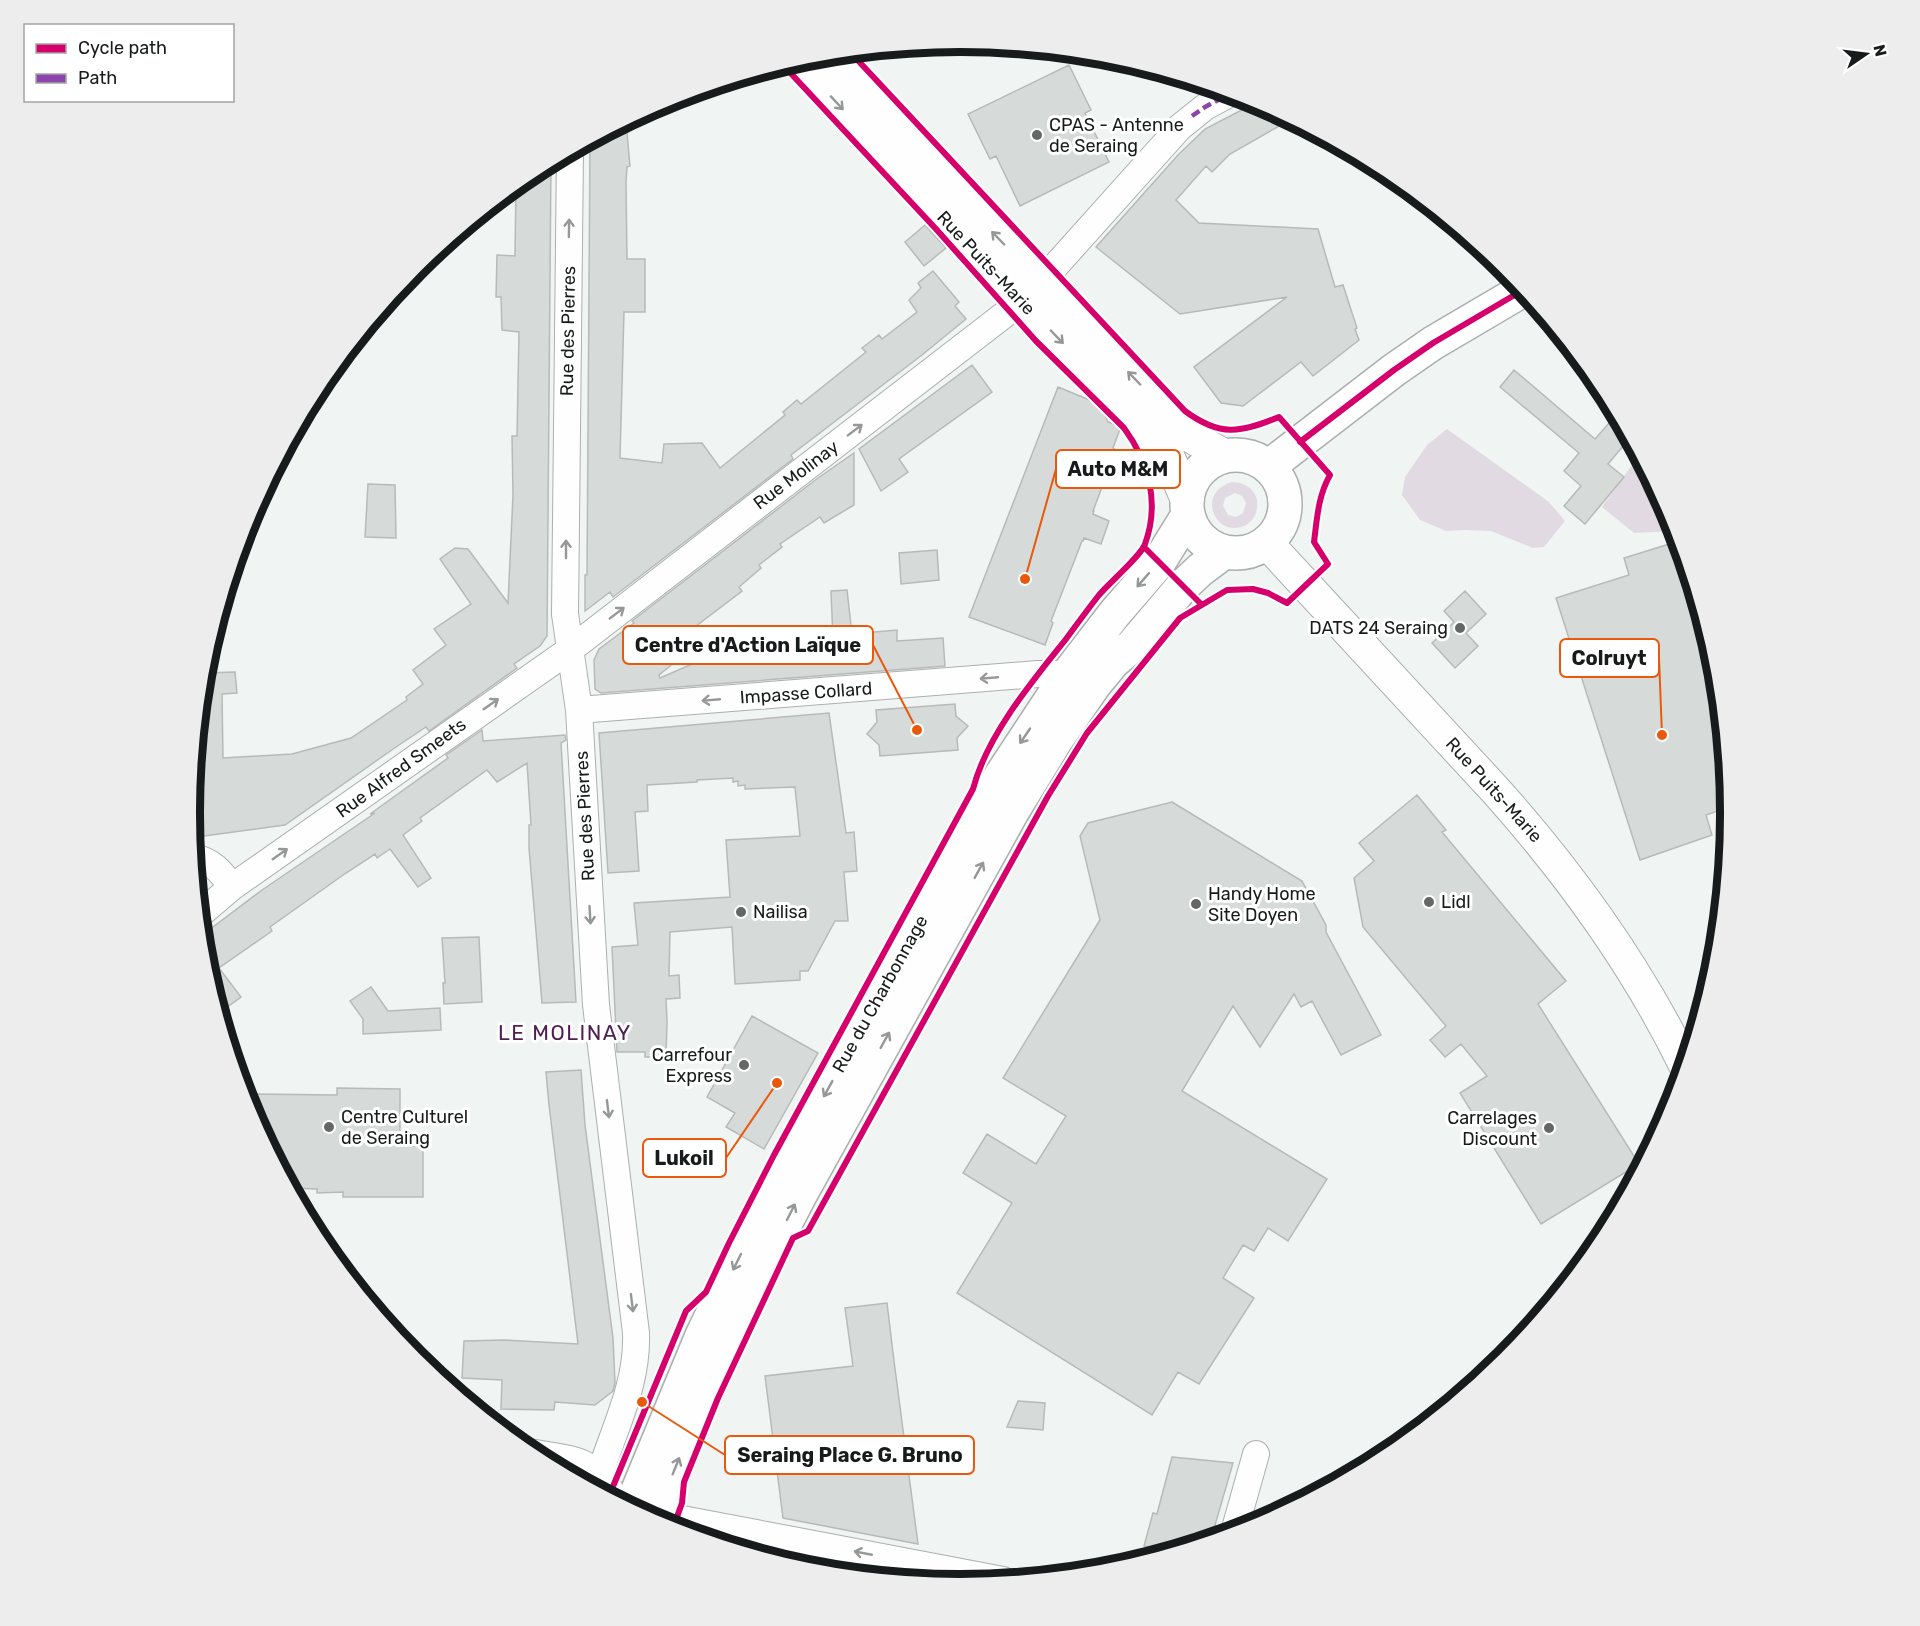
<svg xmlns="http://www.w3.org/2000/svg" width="1920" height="1626" viewBox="0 0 1920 1626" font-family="Rubik,sans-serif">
  <rect width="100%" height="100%" fill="#f0f5f3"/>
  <!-- green -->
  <path fill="#e1dae2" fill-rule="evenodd" d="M1447,429L1549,502L1565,521L1544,547L1533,548L1491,531L1464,530L1446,531L1420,520L1402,495L1405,477L1427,445Z
    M1639,455L1672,518L1676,531L1634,533L1602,507Z
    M1232,482C1246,482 1260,492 1257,508C1256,516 1251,523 1244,526C1214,538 1196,492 1232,482ZM1235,493L1242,496L1246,503L1243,513L1236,517L1228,515L1223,506L1225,498Z"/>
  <!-- building -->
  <path fill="#d6dad9" stroke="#b7bab9" stroke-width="1.5" d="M1069,65L1091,110L1085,113L1109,162L1020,206L996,156L990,159L968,114Z
    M1255,103H1259L1279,113L1281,125L1230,154L1212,172L1206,166L1176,200L1199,223L1318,229L1335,287L1343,285L1357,328L1355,329L1359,340L1313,376L1301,362L1243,406L1221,403L1194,367L1287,297L1180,314L1096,247L1178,155L1205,129Z
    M626,122L630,166L627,167L626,182L627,259H645V312H624L620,458L662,463L664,444L702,443L720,468L785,415L783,412L797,400L801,404L866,352L862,348L879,335L882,339L917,312L909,300L921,288L918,283L933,271L959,302L955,306L966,319L922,355L791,455L793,459L613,597L610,592L585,611V575H587L590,141Z
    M551,162L547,636L540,646L514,664L517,668L429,731L426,727L396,747L285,825L204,836L195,828L193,773L203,673L235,672L237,693L222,694L223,758L292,754L351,738L407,700L406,697L423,684L413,670L446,645L434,629L471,604L440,559L455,548L468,549L508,603L513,495L512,436H517L519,332L502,330L501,297H496L497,255L515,256L516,185L532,172Z
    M925,225L946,248L924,266L905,242Z
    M972,365L992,392L899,459L908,472L881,491L859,449Z
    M1514,370L1595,439L1617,414L1630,438L1608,464L1624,477L1585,524L1564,506L1581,486L1564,471L1579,453L1500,387Z
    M1058,387L1092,401L1104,413L1108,422L1116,425L1120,429L1113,448L1116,450L1093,511H1094L1093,514L1109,521L1101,544L1084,538L1083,541H1082L1051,621L1053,623L1045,645L969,617Z
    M854,453V505L824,523L820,517L780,544L782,547L759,565L761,568L739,587L742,591L662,652L690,650L659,675L660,678L759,635L761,653L806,650V642L833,640L831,591L847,590L852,634L897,630V641L943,638L945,666L601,693L595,689L594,660L599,649L634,623L632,621L818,478Z
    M368,484L395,485L396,538L365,537Z
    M1679,541L1716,663L1730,807L1706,815L1712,835L1640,860L1556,598L1629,575L1624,558Z
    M937,550L939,580L901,584L899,553Z
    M1465,591L1486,614L1466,633L1478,646L1455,668L1432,643L1454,622L1444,611Z
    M955,704L956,716L968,726L957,738L958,750L880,756L879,745L867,734L877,722L876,710Z
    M829,713L846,833L854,832L857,871L844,872L848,921H835L808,971H800V980L735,984L732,927L670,932L669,976L679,975L680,998L666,999L667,1022L666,1057H645V1052H617L612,947L638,945L634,903L730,897L726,840L800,836L795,787L745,789V785L738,786V781L733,782V778L697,780V782L647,785L648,811L635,812L639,871L608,873L599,733Z
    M482,730L483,741L565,735L566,740L561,743L576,1002L542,1003L529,848V825H531L527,763L497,782L487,770L420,818L422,821L403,835L431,878L418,887L390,849L377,858L375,854L346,873L270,927L272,931L219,968L241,997L219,1013L204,963L201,936L262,890L375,813L370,814L448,758L446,755Z
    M1417,795L1446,830L1442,832L1566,981L1538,1004L1639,1164L1541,1224L1460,1093L1487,1076L1461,1044L1445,1057L1430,1040L1446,1026L1363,927L1354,878L1374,861L1359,843Z
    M1172,802L1302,881L1326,925V932L1381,1035L1341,1055L1312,1001L1301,1007L1294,994L1260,1047L1233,1006L1182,1091L1327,1179L1288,1241L1268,1228L1254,1251L1243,1245L1223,1278L1254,1298L1199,1384L1178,1372L1152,1415L957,1293L1012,1203L963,1173L987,1134L1036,1164L1066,1116L1003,1078L1100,920L1080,836L1088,823Z
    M479,937L482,1002L444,1004L443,983H445L442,938Z
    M371,987L388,1011L440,1008L441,1030L363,1034V1019L350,1001Z
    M752,1016L818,1053L764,1149L726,1127L735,1113L707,1097Z
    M581,1070L585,1125L613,1338L615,1383L613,1391L595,1405L555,1402L554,1410L501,1409L502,1380L462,1378L464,1341L503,1340L578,1344L549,1105L546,1072Z
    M337,1088L400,1089V1146H423V1197H343V1192L317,1193V1189L291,1188L248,1108L244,1094L337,1095Z
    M887,1303L894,1361L918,1544L783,1518L765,1376L853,1366L845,1308Z
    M1018,1401L1045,1403L1043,1430L1007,1427Z
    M1172,1457L1233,1463L1211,1539L1166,1552L1144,1546L1153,1513L1157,1514Z"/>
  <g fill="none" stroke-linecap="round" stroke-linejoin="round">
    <!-- minor casing -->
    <g stroke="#abafad" stroke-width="28">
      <path id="minor" d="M570,151L565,614L579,710L596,1005L636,1333C638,1383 615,1427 600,1473
        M1041,282L1180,127L1205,107L1231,93
        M579,710L1038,674H1068
        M193,857C212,860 222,873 232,887
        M199,915L232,887L571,649L1022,301
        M529,1452C568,1459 597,1457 614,1498
        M658,1511L677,1518L1003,1580
        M1234,1532L1256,1454"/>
    </g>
    <!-- tertiary casing -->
    <g stroke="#abafad" stroke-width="34">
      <path id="tertiary" d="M829,55L972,210L1174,420L1190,436L1225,456
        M797,61L967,244L1166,451L1187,500
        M1266,542L1497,792C1571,875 1636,965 1685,1065"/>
    </g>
    <!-- secondary casing -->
    <g stroke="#abafad" stroke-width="36">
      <path id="secondary" d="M1187 504a49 49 0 1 1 98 0a49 49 0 1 1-98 0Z
        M1268,467L1394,370L1433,343L1523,290
        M631,1507L701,1338L769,1196L998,780L1068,674L1115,613L1159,562L1188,515
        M655,1520L701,1404L767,1259L800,1195L1012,812L1056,740L1094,685L1113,662L1133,645L1183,586L1200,570L1224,552"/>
    </g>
    <!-- minor -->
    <use href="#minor" stroke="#fdfefd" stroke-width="26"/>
    <!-- tertiary -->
    <use href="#tertiary" stroke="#fdfefd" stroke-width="32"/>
    <!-- secondary -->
    <use href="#secondary" stroke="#fdfefd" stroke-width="33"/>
    <!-- quiet -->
    <path stroke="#8e44ad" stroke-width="4.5" stroke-dasharray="9 4.5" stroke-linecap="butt" d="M1192,116L1205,107L1231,93"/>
    <!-- cycleway casing -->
    <g stroke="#fff" stroke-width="10">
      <path id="cycleway" d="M1300,442L1394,370L1433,343L1523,290
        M1144,547L1202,605
        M609,1496L686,1311L706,1292L729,1243L774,1155L973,789C987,735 1031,683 1066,639C1077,624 1088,609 1099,595C1109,583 1141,556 1145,544C1160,503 1149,462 1124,428L1036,341L936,229L783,65
        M673,1528L682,1503L684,1482L718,1398L793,1238L808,1231L1048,796L1087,733L1180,618L1227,590L1253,589L1268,593L1287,603L1328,564L1314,542C1317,519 1318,496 1330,475L1279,417C1240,433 1220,437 1185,411L851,53"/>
    </g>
    <!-- cycleway -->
    <use href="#cycleway" stroke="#d6006c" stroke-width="6"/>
  </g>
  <!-- one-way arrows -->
  <defs><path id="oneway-shaft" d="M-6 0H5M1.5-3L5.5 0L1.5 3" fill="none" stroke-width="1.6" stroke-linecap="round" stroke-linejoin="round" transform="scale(1.5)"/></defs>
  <g stroke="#969897">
    <use href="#oneway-shaft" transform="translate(837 103) rotate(47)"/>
    <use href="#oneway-shaft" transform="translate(569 228) rotate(-89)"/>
    <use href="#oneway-shaft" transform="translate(998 238) rotate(-134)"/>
    <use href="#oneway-shaft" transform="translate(1057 337) rotate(46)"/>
    <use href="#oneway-shaft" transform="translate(1134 378) rotate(-134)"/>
    <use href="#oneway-shaft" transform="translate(855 430) rotate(-37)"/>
    <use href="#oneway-shaft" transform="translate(566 549) rotate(-90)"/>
    <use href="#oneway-shaft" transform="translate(1143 580) rotate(131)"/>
    <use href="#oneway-shaft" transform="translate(617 613) rotate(-37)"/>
    <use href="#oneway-shaft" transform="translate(989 678) rotate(175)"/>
    <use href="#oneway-shaft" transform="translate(711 700) rotate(175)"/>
    <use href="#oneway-shaft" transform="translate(491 704) rotate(-35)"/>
    <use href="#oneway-shaft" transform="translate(1025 736) rotate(124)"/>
    <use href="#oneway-shaft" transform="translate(280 854) rotate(-35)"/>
    <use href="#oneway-shaft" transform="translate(979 870) rotate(-61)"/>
    <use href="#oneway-shaft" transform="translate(590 915) rotate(87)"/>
    <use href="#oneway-shaft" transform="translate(885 1040) rotate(-61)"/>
    <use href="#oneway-shaft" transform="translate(828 1089) rotate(119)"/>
    <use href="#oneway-shaft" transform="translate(608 1109) rotate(83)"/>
    <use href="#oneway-shaft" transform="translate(791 1212) rotate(-63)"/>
    <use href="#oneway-shaft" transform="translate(737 1262) rotate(116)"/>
    <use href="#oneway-shaft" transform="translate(632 1303) rotate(83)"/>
    <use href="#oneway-shaft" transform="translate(676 1466) rotate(-68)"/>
    <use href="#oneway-shaft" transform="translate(863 1553) rotate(-169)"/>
  </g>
  <!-- markers -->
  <g fill="#646767" stroke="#fff" stroke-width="2">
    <circle cx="1037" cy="135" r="6"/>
    <circle cx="1460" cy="628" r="6"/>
    <circle cx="1429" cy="902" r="6"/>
    <circle cx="1196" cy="904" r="6"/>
    <circle cx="741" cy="912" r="6"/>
    <circle cx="744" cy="1065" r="6"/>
    <circle cx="329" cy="1127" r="6"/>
    <circle cx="1549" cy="1128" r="6"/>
  </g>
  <g text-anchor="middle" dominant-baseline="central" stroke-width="6" stroke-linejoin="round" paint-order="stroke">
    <!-- poi labels -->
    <g font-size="18" fill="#181b1b" stroke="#fff" text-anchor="start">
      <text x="1049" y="125">CPAS - Antenne<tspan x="1049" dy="21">de Seraing</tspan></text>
      <text x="1448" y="628" text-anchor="end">DATS 24 Seraing</text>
      <text x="1208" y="894">Handy Home<tspan x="1208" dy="21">Site Doyen</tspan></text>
      <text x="1441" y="902">Lidl</text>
      <text x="753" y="912">Nailisa</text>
      <text x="732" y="1055" text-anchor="end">Carrefour<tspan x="732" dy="21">Express</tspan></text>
      <text x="341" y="1117">Centre Culturel<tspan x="341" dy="21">de Seraing</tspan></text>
      <text x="1537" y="1118" text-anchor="end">Carrelages<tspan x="1537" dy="21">Discount</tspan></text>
    </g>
    <!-- street labels -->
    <g font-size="18" fill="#181b1b" stroke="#fff">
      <text transform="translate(986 263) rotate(47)">Rue Puits-Marie</text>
      <text transform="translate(568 331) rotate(-89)">Rue des Pierres</text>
      <text transform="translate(796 475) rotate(-37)">Rue Molinay</text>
      <text transform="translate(806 693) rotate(-4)">Impasse Collard</text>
      <text transform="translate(401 768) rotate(-36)">Rue Alfred Smeets</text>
      <text transform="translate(1494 790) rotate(48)">Rue Puits-Marie</text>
      <text transform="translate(585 816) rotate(-93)">Rue des Pierres</text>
      <text transform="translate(880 994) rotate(-61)">Rue du Charbonnage</text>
    </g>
    <!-- quarter labels -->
    <g font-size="21" letter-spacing="1.5" fill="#4f1f50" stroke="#fff">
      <text x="565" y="1032">LE MOLINAY</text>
    </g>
  </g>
  <!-- crop -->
  <path d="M0 0H1920V1626H0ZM960 52H960A760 760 0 0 1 1720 812V814A760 760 0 0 1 960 1574H960A760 760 0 0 1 200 814V812A760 760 0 0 1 960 52Z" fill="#ededed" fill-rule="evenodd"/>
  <path fill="none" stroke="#181b1b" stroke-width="8" d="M960 52H960A760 760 0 0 1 1720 812V814A760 760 0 0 1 960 1574H960A760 760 0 0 1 200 814V812A760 760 0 0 1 960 52Z"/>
  <!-- callouts -->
  <path fill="none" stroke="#e8590c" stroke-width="2" d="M1025 579L1056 469M917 730L873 645M1662 735L1659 658M777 1083L726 1158M642 1402L725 1455"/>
  <g fill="#e8590c" stroke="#fff" stroke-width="2">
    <circle cx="1025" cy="579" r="6"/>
    <circle cx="917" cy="730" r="6"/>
    <circle cx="1662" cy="735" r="6"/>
    <circle cx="777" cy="1083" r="6"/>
    <circle cx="642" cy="1402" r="6"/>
  </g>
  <g fill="#fff" stroke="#e8590c" stroke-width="2">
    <rect x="1056" y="450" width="124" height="38" rx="6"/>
    <rect x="623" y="626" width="250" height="38" rx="6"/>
    <rect x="1560" y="639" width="99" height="38" rx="6"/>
    <rect x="643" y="1139" width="83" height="38" rx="6"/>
    <rect x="725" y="1436" width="249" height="38" rx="6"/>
  </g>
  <g font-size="20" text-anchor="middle" font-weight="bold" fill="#181b1b">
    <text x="1118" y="476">Auto M&amp;M</text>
    <text x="748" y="652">Centre d'Action Laïque</text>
    <text x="1609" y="665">Colruyt</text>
    <text x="684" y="1165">Lukoil</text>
    <text x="850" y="1462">Seraing Place G. Bruno</text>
  </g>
  <!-- legend -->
  <rect x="24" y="24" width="210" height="78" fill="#ffffff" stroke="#a3a4a4" stroke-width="1.5"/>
  <rect x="36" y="44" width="30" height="9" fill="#d6006c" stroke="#a3a4a4" stroke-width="1.5"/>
  <text x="78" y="54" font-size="18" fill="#181b1b">Cycle path</text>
  <rect x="36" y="74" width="30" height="9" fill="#8e44ad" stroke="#a3a4a4" stroke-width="1.5"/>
  <text x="78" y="84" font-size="18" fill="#181b1b">Path</text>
  <!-- north arrow -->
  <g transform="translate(1866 54) rotate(76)" stroke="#ffffff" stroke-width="4.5" paint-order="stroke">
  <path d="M0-4.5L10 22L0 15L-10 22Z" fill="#181b1b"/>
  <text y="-9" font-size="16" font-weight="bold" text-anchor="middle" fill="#181b1b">N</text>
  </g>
</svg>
